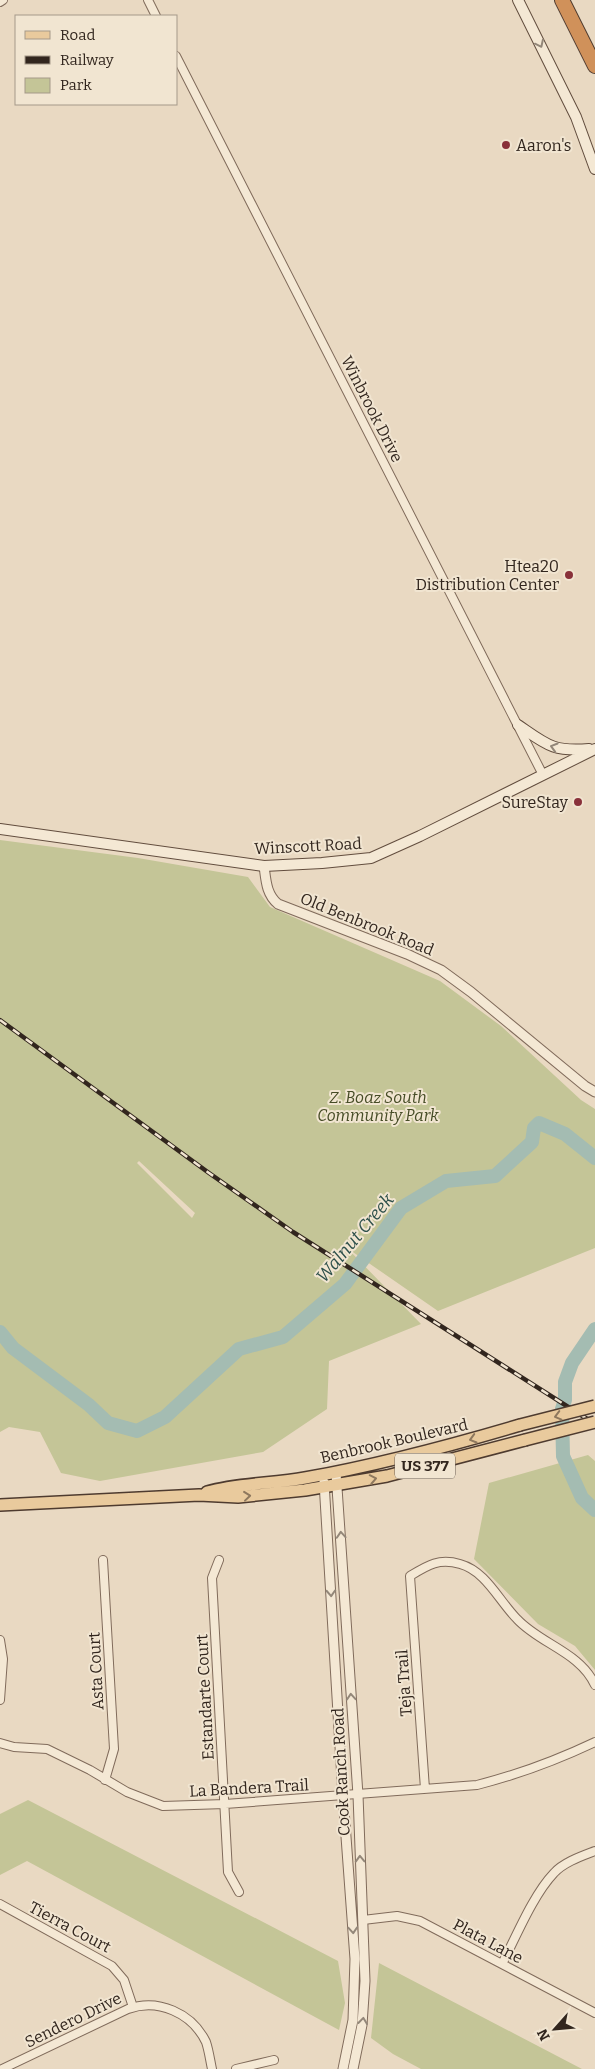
<svg xmlns="http://www.w3.org/2000/svg" width="595" height="2069" viewBox="0 0 595 2069" font-family="Bitter,serif">
  <rect width="100%" height="100%" fill="#e9d9c2"/>
  <!-- green -->
  <path fill="#c4c597" fill-rule="evenodd" d="M0,840L138,858L248,877L270,907L440,981L501,1026L581,1100L595,1109V1248L438,1311L347,1248L421,1324L329,1361L327,1409L263,1452L100,1481L61,1473L40,1432L9,1427L0,1432ZM139,1161L195,1213L192,1218L137,1163Z
    M588,1455L595,1461V1670L575,1646L538,1624L474,1559L489,1483Z
    M28,1800L338,1961L345,2003L339,2030L27,1861L0,1875V1814Z
    M379,1963L582,2069H421L393,2054L371,2038Z"/>
  <g fill="none" stroke-linecap="round" stroke-linejoin="round">
    <!-- river -->
    <path stroke="#a4bcb2" stroke-width="14" d="M595,1329L572,1363L565,1382V1400L562,1409L563,1456L582,1498L595,1510
      M0,1332L13,1348L89,1405L108,1423L137,1431L165,1417L239,1349L283,1337L345,1284L401,1208L446,1181L495,1176L532,1142L534,1128L539,1123L565,1134L595,1158"/>
    <!-- minor casing -->
    <g stroke="#806b5b" stroke-width="10">
      <path id="minor" d="M148,0L156,16
        M0,2L3,0
        M176,56L543,775
        M103,1560L114,1749L105,1780
        M219,1560L212,1578L228,1872L239,1892
        M0,1640L3,1659L0,1700
        M0,1743L14,1747L47,1749L90,1770L127,1792L163,1806L225,1804L477,1785C520,1774 555,1761 595,1742
        M425,1789L410,1576C428,1565 439,1558 460,1564C486,1571 499,1601 517,1619C540,1644 580,1652 595,1685
        M0,1904L112,1966L124,1980L133,2007
        M363,1920L397,1916L420,1921L595,2013
        M502,1964C516,1937 533,1895 554,1873C564,1862 582,1856 595,1851
        M2,2069L128,2009C158,1998 192,2013 206,2042C209,2051 210,2060 212,2069
        M236,2069L274,2060"/>
    </g>
    <!-- tertiary casing -->
    <g stroke="#806b5b" stroke-width="11">
      <path id="tertiary" d="M264,866C266,880 266,894 278,904L407,954L441,970L471,992L585,1086L595,1092
        M336,1473L358,1795L365,1981L362,2025L353,2069
        M324,1482L343,1796L355,1959L353,2020L343,2069"/>
    </g>
    <!-- secondary casing -->
    <g stroke="#624d3e" stroke-width="12">
      <path id="secondary" d="M518,0L576,117L595,169
        M518,725C547,745 553,752 589,749
        M0,829L264,866L322,863L371,858L420,836L595,749"/>
    </g>
    <!-- primary casing -->
    <g stroke="#4e3b2f" stroke-width="14">
      <path id="primary" d="M207,1492C239,1483 273,1484 305,1478C378,1465 449,1446 520,1425
        M0,1505L199,1495L238,1497L305,1490L387,1476L525,1440"/>
    </g>
    <!-- motorway casing -->
    <g stroke="#4e3b2f" stroke-width="16">
      <path id="motorway" d="M562,0L595,66"/>
    </g>
    <!-- minor -->
    <use href="#minor" stroke="#f4e8d4" stroke-width="8"/>
    <!-- tertiary -->
    <use href="#tertiary" stroke="#f4e8d4" stroke-width="9"/>
    <!-- secondary -->
    <use href="#secondary" stroke="#f4e8d4" stroke-width="10"/>
    <!-- primary -->
    <use href="#primary" stroke="#e9ca9d" stroke-width="11"/>
    <!-- motorway -->
    <use href="#motorway" stroke="#d0915a" stroke-width="14"/>
    <!-- rail casing -->
    <g stroke="#32261e" stroke-width="4.5">
      <path id="rail" d="M0,1020L209,1173L293,1232L595,1424"/>
    </g>
    <!-- rail -->
    <use href="#rail" stroke="#f1e5d1" stroke-width="2.5" stroke-dasharray="8" stroke-linecap="butt"/>
    <!-- primary-bridge casing -->
    <g stroke="#4e3b2f" stroke-width="14" stroke-linecap="butt">
      <path id="primary-bridge" d="M520,1425L595,1406
        M525,1440L595,1422"/>
    </g>
    <!-- primary-bridge -->
    <use href="#primary-bridge" stroke="#e9ca9d" stroke-width="11"/>
  </g>
  <!-- one-way arrows -->
  <defs><path id="oneway-chevron" d="M-2-3.5L2.5 0L-2 3.5" fill="none" stroke-width="1.6" stroke-linecap="round" stroke-linejoin="round" transform="scale(1.25)"/></defs>
  <g stroke="#938779">
    <use href="#oneway-chevron" transform="translate(540 44) rotate(64)"/>
    <use href="#oneway-chevron" transform="translate(554 747) rotate(-164)"/>
    <use href="#oneway-chevron" transform="translate(341 1535) rotate(-94)"/>
    <use href="#oneway-chevron" transform="translate(331 1593) rotate(87)"/>
    <use href="#oneway-chevron" transform="translate(351 1697) rotate(-94)"/>
    <use href="#oneway-chevron" transform="translate(360 1859) rotate(-92)"/>
    <use href="#oneway-chevron" transform="translate(353 1930) rotate(86)"/>
    <use href="#oneway-chevron" transform="translate(363 2021) rotate(-83)"/>
  </g>
  <g stroke="#8e785e">
    <use href="#oneway-chevron" transform="translate(558 1416) rotate(165)"/>
    <use href="#oneway-chevron" transform="translate(473 1439) rotate(164)"/>
    <use href="#oneway-chevron" transform="translate(373 1479) rotate(-11)"/>
    <use href="#oneway-chevron" transform="translate(247 1496) rotate(-6)"/>
  </g>
  <!-- markers -->
  <g fill="#89313a" stroke="#f1e5d1" stroke-width="2">
    <circle cx="506" cy="145" r="5"/>
    <circle cx="569" cy="575" r="5"/>
    <circle cx="578" cy="802" r="5"/>
  </g>
  <g text-anchor="middle" dominant-baseline="central" stroke-width="4" stroke-linejoin="round" paint-order="stroke">
    <!-- shield labels -->
    <rect fill="#f1e5d1" stroke="#6b5f54" stroke-width="1" x="395" y="1453.5" width="60" height="25" rx="4"/>
    <g font-size="15" font-weight="bold" fill="#32261e">
      <text x="425" y="1466">US 377</text>
    </g>
    <!-- poi labels -->
    <g font-size="16" fill="#32261e" stroke="#f1e5d1" text-anchor="end">
      <text x="516" y="145" text-anchor="start">Aaron's</text>
      <text x="559" y="566">Htea20<tspan x="559" dy="18">Distribution Center</tspan></text>
      <text x="568" y="802">SureStay</text>
    </g>
    <!-- street labels -->
    <g font-size="16" fill="#32261e" stroke="#f1e5d1">
      <text transform="translate(372 409) rotate(63)">Winbrook Drive</text>
      <text transform="translate(308 846) rotate(-3)">Winscott Road</text>
      <text transform="translate(367 924) rotate(22)">Old Benbrook Road</text>
      <text transform="translate(394 1441) rotate(-13)">Benbrook Boulevard</text>
      <text transform="translate(96 1671) rotate(-93)">Asta Court</text>
      <text transform="translate(404 1683) rotate(-94)">Teja Trail</text>
      <text transform="translate(205 1697) rotate(-93)">Estandarte Court</text>
      <text transform="translate(341 1772) rotate(-93)">Cook Ranch Road</text>
      <text transform="translate(249 1788) rotate(-3)">La Bandera Trail</text>
      <text transform="translate(70 1927) rotate(28)">Tierra Court</text>
      <text transform="translate(488 1941) rotate(28)">Plata Lane</text>
      <text transform="translate(73 2020) rotate(-26)">Sendero Drive</text>
    </g>
    <!-- park labels -->
    <g font-size="16" font-style="italic" fill="#464c26" stroke="#f1e5d1">
      <text x="378" y="1097">Z. Boaz South<tspan x="378" dy="18">Community Park</tspan></text>
    </g>
    <!-- water labels -->
    <g font-size="18" font-style="italic" fill="#2e504b" stroke="#f1e5d1">
      <text transform="translate(355 1238) rotate(-50)">Walnut Creek</text>
    </g>
  </g>
  <!-- legend -->
  <rect x="15" y="15" width="162" height="90" fill="#f1e5d1" stroke="#a59989"/>
  <rect x="25" y="31" width="25" height="8" fill="#e9ca9d" stroke="#a59989"/>
  <text x="60" y="40" font-size="15" fill="#32261e">Road</text>
  <rect x="25" y="56" width="25" height="8" fill="#32261e" stroke="#a59989"/>
  <text x="60" y="65" font-size="15" fill="#32261e">Railway</text>
  <rect x="25" y="78" width="25" height="15" fill="#c4c597" stroke="#a59989"/>
  <text x="60" y="90" font-size="15" fill="#32261e">Park</text>
  <!-- north arrow -->
  <g transform="translate(555 2029) rotate(243)" stroke="#f1e5d1" stroke-width="4" paint-order="stroke">
  <path d="M0-4L9 19L0 12L-9 19Z" fill="#32261e"/>
  <text y="-8" font-size="14" font-weight="bold" text-anchor="middle" fill="#32261e">N</text>
  </g>
</svg>
